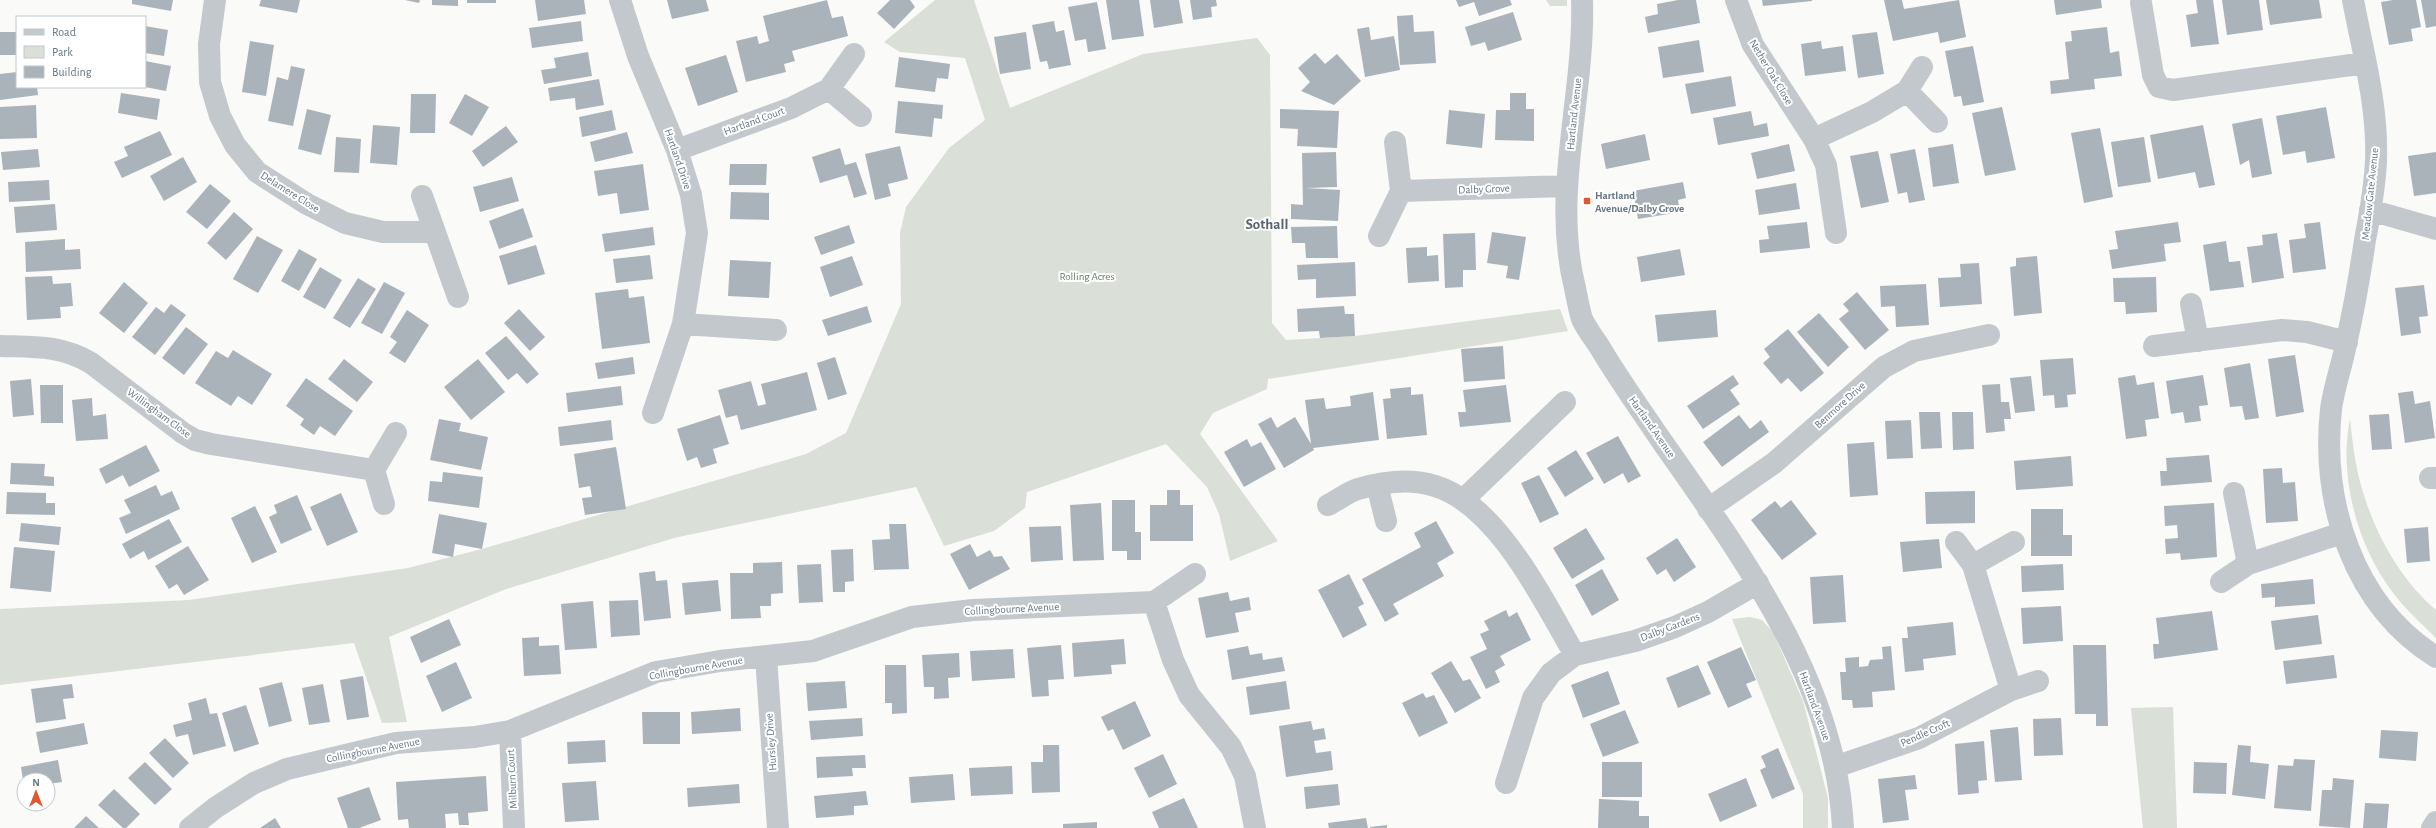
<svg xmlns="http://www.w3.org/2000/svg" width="2436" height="828" viewBox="0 0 2436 828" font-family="'Alegreya Sans',sans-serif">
  <rect width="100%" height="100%" fill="#fafaf8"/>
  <!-- green -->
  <path fill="#dadfd7" d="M935,0H974L1010,108L1143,54L1257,38L1270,55L1272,323L1286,340L1355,336L1560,309L1568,331L1268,379L1267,389L1213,413L1200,434L1278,541L1230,561L1219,514L1207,487L1166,444L1027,492L1025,508L994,531L944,546L916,487L674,538L506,589L389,637L407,722L382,723L354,643L0,685V609L189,600L408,568L482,549L806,454L846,433L901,304L900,233L906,207L949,148L985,120L965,58L900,52L884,42Z
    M1546,0H1567V6H1550Z
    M2350,419C2352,437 2354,456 2358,474C2370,524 2396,576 2436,610V638C2422,624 2406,610 2394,594C2358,548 2338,477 2350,419Z
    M1750,617L1762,620L1773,632L1803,701L1828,798V828H1803V794L1732,619Z
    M2173,707L2177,828H2143L2131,708Z"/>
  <!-- building -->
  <path fill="#aab3b9" d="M132,0H173L171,11L132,4Z
    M261,0H300L297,13L259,6Z
    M405,0H420L419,3Z
    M432,0H458V6L432,5Z
    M467,0H496V3H467Z
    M535,0H584L586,14L538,21Z
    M667,0H706L709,11L672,19Z
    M827,0L832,18L843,16L848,36L792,51L795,61L784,64L786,72L746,82L736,41L757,36L759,44L769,41L763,16Z
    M890,0H910L915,7L894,29L877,13Z
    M1106,0H1139L1144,36L1112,40Z
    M1150,0H1179L1183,23L1154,28Z
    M1190,0H1216L1217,6L1211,7L1212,17L1193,20Z
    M1456,0H1510L1512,5L1479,16L1474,2L1459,7Z
    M1678,0H1696L1700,23L1648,33L1645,17L1658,14L1657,4Z
    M1762,0H1812V1L1763,6Z
    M1884,0H1902L1904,9L1959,0L1966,37L1940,43L1938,32L1893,41Z
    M2054,0H2101L2102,8L2056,15Z
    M2196,0H2213L2219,44L2191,47L2186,15L2198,13Z
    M2222,0H2259L2263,30L2227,35Z
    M2266,0H2319L2322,18L2270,25Z
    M2393,0H2416L2421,27L2411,29L2413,41L2389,45L2381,2Z
    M2421,0H2436V26L2426,28Z
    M1097,2L1106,49L1088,52L1086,39L1075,41L1068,7Z
    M1513,12L1522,40L1488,51L1485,42L1471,46L1465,27Z
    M1413,15L1414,32L1434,31L1436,63L1400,65L1397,16Z
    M581,21L583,41L532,48L529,28Z
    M1054,21L1056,32L1064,30L1071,65L1049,69L1047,61L1040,62L1032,25Z
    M145,26L168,30L164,56L145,53Z
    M1369,27L1371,40L1394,36L1400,70L1365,77L1357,29Z
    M2107,27L2110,53L2119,51L2122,76L2094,79L2095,89L2051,94L2050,81L2069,79L2065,42L2072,41L2071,31Z
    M0,32H17V55H0Z
    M1026,32L1031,69L1000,74L994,37Z
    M1877,32L1884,74L1858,78L1852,35Z
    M1699,40L1704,72L1663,78L1658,47Z
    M250,41L274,45L266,96L242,92Z
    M1821,41L1822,49L1843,46L1846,71L1805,76L1801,44Z
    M1973,46L1984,102L1963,106L1961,96L1954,97L1945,51Z
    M588,52L592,76L544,84L541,70L556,68L554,58Z
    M1315,53L1325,64L1337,54L1361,81L1334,105L1301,91L1310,82L1298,68Z
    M726,55L738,92L698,106L685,68Z
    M899,57L950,64L948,79L937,78L935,92L895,87Z
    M145,61L171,66L166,91L145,87Z
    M291,66L305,69L293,126L268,121L277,77L288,80Z
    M17,72V87H37L38,95L0,100V74Z
    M1731,76L1736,106L1691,114L1685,84Z
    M599,79L604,105L576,110L575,98L550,101L548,88Z
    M121,93L160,99L157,120L118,113Z
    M1510,93H1526V109H1534V141L1495,140L1496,110H1510Z
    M411,94H436L435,133H410Z
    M465,94L489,107L472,136L449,123Z
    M898,101L943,105L942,119L934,118L932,137L895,133Z
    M36,105L37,138L0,139V107Z
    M2002,107L2016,170L1985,176L1972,113Z
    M2326,107L2335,158L2307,163L2305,151L2283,155L2276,116Z
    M307,109L331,115L321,155L298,149Z
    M1280,109L1339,111L1337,148L1297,146L1298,129L1280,128Z
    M612,110L616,130L582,137L579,117Z
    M1449,110L1485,114L1482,148L1446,144Z
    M1751,111L1754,126L1767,123L1769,136L1718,145L1713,118Z
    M2262,118L2272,174L2252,178L2249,160L2240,165L2232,124Z
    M373,125L400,127L397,165L370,163Z
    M2203,125L2215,185L2199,188L2195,172L2158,179L2150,135Z
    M506,126L518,142L483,167L472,151Z
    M2100,128L2113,197L2084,203L2071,133Z
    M160,131L172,155L122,178L114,162L128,156L124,147Z
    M627,132L633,153L595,162L590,142Z
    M1645,134L1650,160L1606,169L1601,144Z
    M336,137L361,139L359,173L334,172Z
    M2144,137L2151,182L2118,187L2111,142Z
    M1789,144L1795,171L1757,179L1751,153Z
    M1953,144L1959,183L1933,187L1928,148Z
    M900,146L908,179L888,184L891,196L875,200L865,154Z
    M840,148L845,165L856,162L867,194L854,198L847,175L820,183L812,157Z
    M38,149L40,167L3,170L1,152Z
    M1915,149L1925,200L1909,203L1907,192L1898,194L1890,154Z
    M1878,151L1889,202L1861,208L1850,156Z
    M1336,152L1337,187L1306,188L1340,190L1338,221L1291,219V204L1303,205L1302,153Z
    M2436,152V193L2414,196L2408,156Z
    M183,157L197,182L164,201L150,176Z
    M643,164L649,210L620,214L617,193L598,196L594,171Z
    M730,164H767L766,185H729Z
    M512,177L519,201L480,212L473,187Z
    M49,180L50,200L9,202L8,182Z
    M1683,182L1686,198L1678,200L1680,212L1638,219L1633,191Z
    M1796,183L1800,209L1759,215L1755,190Z
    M210,184L231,201L207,229L186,212Z
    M731,192L769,193V220L730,219Z
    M55,204L57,230L16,233L14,207Z
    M523,208L533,237L499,249L489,221Z
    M234,212L253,229L226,260L207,243Z
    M1807,222L1810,248L1760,253L1759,240L1769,239L1767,226Z
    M2178,222L2181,242L2164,244L2166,261L2112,269L2109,250L2118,249L2115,231Z
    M2320,222L2326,269L2293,273L2289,240L2306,238L2304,224Z
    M849,225L855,243L821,255L814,237Z
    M1337,226L1338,258H1306L1305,243H1292L1291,227Z
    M653,227L655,245L605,252L602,234Z
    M1492,232L1526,237L1519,280L1506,278L1508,266L1487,263Z
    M1475,233L1476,270H1463V287L1445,288L1443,234Z
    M2277,233L2284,278L2252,283L2247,247L2263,245L2262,235Z
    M257,236L283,250L258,293L233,279Z
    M65,239V250L80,249L81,269L26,272L25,242Z
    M2226,241L2229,262L2240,261L2244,287L2210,291L2203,245Z
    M536,245L545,274L508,285L499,256Z
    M1427,247V256L1438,255L1439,281L1408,283L1406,248Z
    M299,249L317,259L299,291L281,281Z
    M1680,249L1685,275L1641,282L1637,257Z
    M650,255L653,279L616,283L613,259Z
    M852,256L863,285L830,297L820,267Z
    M2037,256L2042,313L2014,316L2010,267L2016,266V258Z
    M730,260L771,262L769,298L728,296Z
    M1355,262L1356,296L1316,298V279L1298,280L1297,265Z
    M1979,263L1982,304L1940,307L1938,278L1961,277L1960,264Z
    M320,267L342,280L325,309L303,297Z
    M52,276L53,284L71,283L73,306L60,307L61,318L27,320L25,277Z
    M2156,277L2157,312L2126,314L2125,302H2114L2113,278Z
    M358,278L376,289L350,328L333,318Z
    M124,282L148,303L124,333L99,313Z
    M384,282L405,293L382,334L361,323Z
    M1926,284L1929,325L1896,327L1895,306L1881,307L1880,286Z
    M2424,285L2428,316L2419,317L2421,333L2401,336L2395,288Z
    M628,289L629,298L644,296L650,343L602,349L595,293Z
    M1857,292L1889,330L1865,350L1839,319L1849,311L1843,304Z
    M171,304L186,315L155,355L132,337L156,307L164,313Z
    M867,306L872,322L828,336L822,320Z
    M1344,306L1345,314H1354L1355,336L1320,338L1319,331L1298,332L1297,309Z
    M519,309L545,337L530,351L504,323Z
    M407,310L429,325L405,363L389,353L397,342L390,337Z
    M1716,310L1718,337L1658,342L1655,315Z
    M1819,313L1849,347L1828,367L1797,332Z
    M186,327L208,344L184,375L162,358Z
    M1788,329L1824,373L1801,392L1788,378L1781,384L1763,363L1770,357L1764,349Z
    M506,336L539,374L527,384L517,373L508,380L485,353Z
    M1503,346L1505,379L1464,382L1461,349Z
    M233,350L272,374L252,405L238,396L231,406L195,383L216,351L228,358Z
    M2295,355L2304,412L2276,417L2268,359Z
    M633,357L635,374L598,379L595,363Z
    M835,357L847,394L828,400L817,363Z
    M2073,358L2076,394L2067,395L2068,407L2055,408L2054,395L2043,396L2040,360Z
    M344,359L373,382L357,402L328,379Z
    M478,359L505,392L471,420L444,387Z
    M2250,363L2259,418L2245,420L2242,406L2230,407L2224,368Z
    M807,372L817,410L741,430L737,415L726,418L718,390L751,381L758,406L766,404L761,384Z
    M1733,375L1739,384L1730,390L1740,404L1703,429L1687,406Z
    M2135,375L2137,385L2154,382L2159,418L2145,420L2147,436L2126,439L2118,378Z
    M2203,375L2208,405L2199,406L2201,421L2185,423L2183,412L2171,414L2166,381Z
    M2031,376L2035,411L2015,413L2010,378Z
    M306,378L353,411L335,436L320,426L314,435L300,425L304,419L286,406Z
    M31,379L34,415L13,417L10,381Z
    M2000,384L2001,402H2009L2011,419H2004L2005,431L1986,433L1982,385Z
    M40,385H63V423H41Z
    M1506,385L1511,422L1460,427L1458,412H1466L1463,390Z
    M621,386L623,405L568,412L566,393Z
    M1411,387V395L1423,394L1427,435L1387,439L1383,399L1391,398L1390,389Z
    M2413,391L2415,404L2430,401L2435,438L2405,443L2398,393Z
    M1373,392L1379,440L1313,448L1314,450L1284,468L1258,424L1271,417L1277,428L1295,417L1311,444L1305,400L1324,398L1326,409L1351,406L1350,396Z
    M92,398L93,416L106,414L108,439L76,441L72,400Z
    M1919,412H1940L1942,448L1921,449Z
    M1952,412H1973L1974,449L1953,450Z
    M2389,414L2392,449L2372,450L2369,415Z
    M720,415L729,444L713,449L717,463L701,468L697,457L687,461L677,429Z
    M1739,415L1750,429L1761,420L1769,432L1722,467L1703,442Z
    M439,419L461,423L459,431L488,437L481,470L430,460Z
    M611,420L613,440L560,446L558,427Z
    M1911,420L1913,458L1887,459L1885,421Z
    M1618,436L1641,476L1628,483L1623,473L1604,484L1586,453Z
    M1247,439L1251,447L1261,442L1276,469L1244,487L1224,452Z
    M1874,442L1878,495L1850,497L1847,444Z
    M146,445L160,471L129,487L123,475L106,484L99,469Z
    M616,447L626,509L585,515L582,498L592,497L590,486L579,488L574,454Z
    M1576,450L1594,479L1565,497L1547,468Z
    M2209,455L2212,482L2161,486L2160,471H2167L2166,458Z
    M2071,456L2073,486L2016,490L2014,461Z
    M11,463L45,464L44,476L54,477V486L10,484Z
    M2282,468L2283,483L2295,482L2298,521L2266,523L2263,469Z
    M443,472L483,477L479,508L428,501L430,481L442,482Z
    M1539,475L1559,514L1540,523L1521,483Z
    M156,485L161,496L172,491L180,509L126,534L119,518L131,513L124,500Z
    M1167,490H1180V505H1193V541H1150V505H1167Z
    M1975,491V523L1926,524L1925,492Z
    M7,492L46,493V503H55V515L6,514Z
    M341,493L358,532L327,546L310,507Z
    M297,495L312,530L281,544L269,517L277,513L274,505Z
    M1112,500H1135V532H1141V560H1127V551H1112Z
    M1791,500L1817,534L1782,560L1751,520L1775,501L1781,508Z
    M1101,503L1104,560L1073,561L1070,505Z
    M2214,503L2217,557L2181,560L2180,553L2166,554L2165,539L2178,538L2177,525L2165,526L2164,506Z
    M255,506L277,552L252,563L231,518Z
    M2031,509H2063V535H2072V556H2031Z
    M439,514L487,523L482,549L455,544L453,557L432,553Z
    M169,519L182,542L148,560L144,551L130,559L122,544Z
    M1436,521L1454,553L1437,563L1444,576L1393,604L1399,614L1385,622L1362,579L1421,547L1414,533Z
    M21,523L61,527L59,545L19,541Z
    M889,524H906L909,569L874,570L872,540L890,539Z
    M1061,526L1063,560L1031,562L1029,527Z
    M2428,527L2430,561L2407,563L2404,529Z
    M1586,528L1605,559L1572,579L1553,548Z
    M1677,538L1696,567L1674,582L1666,569L1657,575L1646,558Z
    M1939,539L1942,568L1903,572L1900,542Z
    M970,544L977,557L990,550L994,557L1002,556L1010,569L969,590L950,554Z
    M188,546L209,580L184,595L177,584L169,589L155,566Z
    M14,547L55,551L51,592L10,588Z
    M853,549L854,581L845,582V592H833L831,550Z
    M782,562L783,593L771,594V606H760L761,618L731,619L730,573H753V563Z
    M821,564L823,602L799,603L797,565Z
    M2063,564L2064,590L2022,592L2021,566Z
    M1602,569L1619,600L1592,616L1575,585Z
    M655,571L656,581L667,580L671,618L644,621L639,573Z
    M1349,574L1364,604L1358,607L1367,625L1343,638L1318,590Z
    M1843,575L1846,622L1813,624L1810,577Z
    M2313,579L2315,604L2275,607V597L2262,598L2261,584Z
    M718,580L721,611L685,615L682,583Z
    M1228,592L1230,601L1249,597L1251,610L1235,613L1239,632L1206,638L1198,598Z
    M638,600L640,635L611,637L609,601Z
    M593,601L597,648L565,650L561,604Z
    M2061,606L2063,641L2023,644L2021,608Z
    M1506,610L1509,617L1517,612L1531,640L1500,656L1505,665L1495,671L1500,682L1486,689L1470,657L1487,649L1480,634L1489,630L1484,621Z
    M2212,611L2218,650L2154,659L2153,644H2159L2156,618Z
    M2318,615L2322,644L2275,650L2271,621Z
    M449,619L461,645L421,663L410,637Z
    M1953,622L1956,655L1923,659L1924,670L1905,672L1902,638H1908L1907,627Z
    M539,637V646L559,645L561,674L524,676L522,638Z
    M1124,639L1126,664L1111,665L1112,674L1074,677L1072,643Z
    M1061,645L1064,679L1048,680L1049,696L1032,697L1027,648Z
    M2073,645H2106L2108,726H2096V714H2075Z
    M1248,646L1250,655L1262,653L1263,660L1282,657L1285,671L1232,680L1227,650Z
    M1891,646L1895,690L1872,692L1873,707L1853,708L1852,700H1842L1840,672H1846L1845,658L1859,657V667L1868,666L1870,660L1883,659L1882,647Z
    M1741,647L1756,680L1746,684L1752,697L1728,708L1707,662Z
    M1013,649L1015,678L972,681L970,651Z
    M959,653L960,677L948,678L949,698L934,699V687H924L922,655Z
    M2334,655L2337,678L2286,684L2283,661Z
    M1451,661L1463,681L1470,679L1481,698L1455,713L1431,673Z
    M456,662L472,698L442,712L426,676Z
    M885,665H906L907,713L892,714V703H885Z
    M1698,665L1711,694L1678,708L1666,678Z
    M1608,671L1620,704L1583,718L1571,685Z
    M363,676L369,717L347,720L340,680Z
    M845,681L847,708L808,711L806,683Z
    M1286,681L1290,709L1250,715L1246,687Z
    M282,682L292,721L269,727L259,688Z
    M72,684L74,698L63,699L66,719L36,723L31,689Z
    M323,684L330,722L309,725L302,688Z
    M1423,693L1426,698L1434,695L1448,723L1419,737L1402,703Z
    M206,698L210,714L217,713L226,746L193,755L188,734L176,737L173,725L192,720L188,703Z
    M1135,701L1151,736L1123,750L1113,729L1108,731L1101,717Z
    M246,705L259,744L234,752L222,713Z
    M740,708L741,731L692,734L691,712Z
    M1625,710L1639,743L1603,757L1590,724Z
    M642,712H680V744H643Z
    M862,718L863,736L811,740L809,721Z
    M2061,718L2063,755L2034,756L2033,719Z
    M1311,721L1313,730L1324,728L1326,739L1314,741L1316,753L1331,751L1333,770L1286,777L1279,726Z
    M84,723L88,744L40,753L36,732Z
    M2018,727L2022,780L1995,782L1990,730Z
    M2381,730L2418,732L2416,761L2379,758Z
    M165,738L189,763L173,778L149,753Z
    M605,740L606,762L568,764L567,742Z
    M1984,741L1987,780L1978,781L1979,793L1958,795L1955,744Z
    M1043,745H1059L1060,792L1032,793L1031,762H1043Z
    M2238,745L2251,746L2250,762L2269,764L2265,799L2232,795Z
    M1778,748L1795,789L1772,799L1760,770L1766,767L1761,756Z
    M1163,754L1177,784L1149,798L1134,768Z
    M865,755L866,768H852L853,776L817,778L816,757Z
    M2294,759L2315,760L2311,811L2274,808L2278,765L2293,766Z
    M58,760L62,782L48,784V780H23L21,767Z
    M145,762L172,789L155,805L128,778Z
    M1602,762H1642V797H1602Z
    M2194,762L2227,763L2226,794L2193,793Z
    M1012,766L1013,794L971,796L969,768Z
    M953,774L955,800L911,803L909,777Z
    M1915,775L1917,789L1905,790L1909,820L1883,823L1878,779Z
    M486,776L488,811L468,813L469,825H459L458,813L445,814L446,828H409L408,819L398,820L396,782Z
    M1746,778L1757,806L1720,822L1708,794Z
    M2333,778L2354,780L2350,828L2319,826L2322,790H2332Z
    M596,781L599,820L565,822L562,783Z
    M739,784L740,803L688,807L687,788Z
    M1338,784L1340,805L1306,809L1304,787Z
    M369,787L381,820L359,828H348L337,798Z
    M114,789L140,814L126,828H123L98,805Z
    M866,791L868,805L854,806V815L816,818L814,796Z
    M1184,798L1198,828H1159L1152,812Z
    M1599,799L1639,801V816H1649V828H1598Z
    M2365,803L2389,804L2387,828H2363Z
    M86,816L99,828H74Z
    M275,818L281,828H260Z
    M1366,818L1368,828H1329L1328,823Z
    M1097,822V828H1063V824Z
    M1387,825V828H1370V827Z"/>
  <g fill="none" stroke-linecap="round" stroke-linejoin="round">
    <!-- minor -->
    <path stroke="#c3c8cc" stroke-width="22" d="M215,0L209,44L210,82L220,116L235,145L257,172L307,204L345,223L383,232H433
      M620,0L638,56L677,150L691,195L697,233L683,324L653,413
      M1582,0C1585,96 1551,193 1575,288C1577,298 1579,309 1582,319C1586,328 1593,337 1599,346C1618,378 1640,409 1661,440C1742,556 1836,681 1843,828
      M1736,0L1753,45L1814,139L1826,165L1836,233
      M2353,0C2363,53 2378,106 2376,160C2375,186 2370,214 2365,240C2360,274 2354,309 2346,344C2342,365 2334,387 2331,409C2321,503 2353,605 2436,657
      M2141,3L2153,75L2159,87L2173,90L2365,63
      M829,89L861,116
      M1907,91L1937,122
      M1814,139L1872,112L1907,91L1922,67
      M677,150L791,108L829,89L854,54
      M1401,191L1567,186
      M422,196L458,297
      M2370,210L2436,229
      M1379,236L1401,191L1395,142
      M2191,304L2198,341
      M683,324L776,330
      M0,346C33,347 61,345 91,363L183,433L195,440L211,444L374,470L396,433
      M2154,346L2282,330L2307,332L2347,342
      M374,470L384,504
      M2430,478H2436
      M1377,485L1386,521
      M2234,493L2248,564
      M1463,500L1565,402
      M1328,505C1338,500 1348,492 1358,489C1382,482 1410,478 1435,486C1498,505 1544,602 1575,655
      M1708,509L1774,463L1884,367L1914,351L1989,335
      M1956,542L1973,565L2011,690
      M1973,565L2014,542
      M2221,582L2248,564L2342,533
      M1154,602L1173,660L1189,695L1231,747L1245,776L1255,828
      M766,657L778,828
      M510,731L514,828
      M1835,767L1919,738L2011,690L2038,681
      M1506,783L1533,698L1551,673L1575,655L1635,641L1675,627L1708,612L1758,583
      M190,828L215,808L254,783L287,769L396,743L475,737L510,731L656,672L720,661L813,651L912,617L973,610L1154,602L1195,574
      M2432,828L2436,822"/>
  </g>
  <!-- markers -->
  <rect fill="#e4572e" stroke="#fff" stroke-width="1.5" x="1583" y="197" width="8" height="8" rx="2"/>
  <g text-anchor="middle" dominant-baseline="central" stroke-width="4" stroke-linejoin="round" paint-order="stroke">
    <!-- street labels -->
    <g font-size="11" fill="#657683" stroke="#fff">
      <text transform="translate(1771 72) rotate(59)">Nether Oak Close</text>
      <text transform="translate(1574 114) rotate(-84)">Hartland Avenue</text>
      <text transform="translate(754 121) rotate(-20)">Hartland Court</text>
      <text transform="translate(678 159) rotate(71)">Hartland Drive</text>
      <text transform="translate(1484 189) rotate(-2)">Dalby Grove</text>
      <text transform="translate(290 192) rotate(32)">Delamere Close</text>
      <text transform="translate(2370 194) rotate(-84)">Meadow Gate Avenue</text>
      <text transform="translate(1840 405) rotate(-42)">Benmore Drive</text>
      <text transform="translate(159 413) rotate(36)">Willingham Close</text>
      <text transform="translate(1652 427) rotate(55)">Hartland Avenue</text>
      <text transform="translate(1012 609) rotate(-3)">Collingbourne Avenue</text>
      <text transform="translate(1670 627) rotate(-21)">Dalby Gardens</text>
      <text transform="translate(696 668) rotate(-10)">Collingbourne Avenue</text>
      <text transform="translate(1815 706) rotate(70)">Hartland Avenue</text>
      <text transform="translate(1925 733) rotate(-24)">Pendle Croft</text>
      <text transform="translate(771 742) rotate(-94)">Hursley Drive</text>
      <text transform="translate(373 750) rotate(-11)">Collingbourne Avenue</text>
      <text transform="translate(512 779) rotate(-93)">Milburn Court</text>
    </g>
    <!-- poi labels -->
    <g font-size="11" font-weight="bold" fill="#657683" stroke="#fff" text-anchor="start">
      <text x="1595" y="195">Hartland<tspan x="1595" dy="13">Avenue/Dalby Grove</tspan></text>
    </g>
    <!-- park labels -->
    <g font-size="11" fill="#687a64" stroke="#fff">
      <text x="1087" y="276">Rolling Acres</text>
    </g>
    <!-- district labels -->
    <g font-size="15" font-weight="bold" fill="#57646e" stroke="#fff">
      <text x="1267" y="224">Sothall</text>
    </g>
  </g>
  <!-- legend -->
  <rect x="16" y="16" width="130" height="72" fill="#ffffff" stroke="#c1c8cd"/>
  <rect x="24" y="29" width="20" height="6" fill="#c3c8cc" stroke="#c1c8cd"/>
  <text x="52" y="36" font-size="12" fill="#657683">Road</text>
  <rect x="24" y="46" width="20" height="12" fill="#dadfd7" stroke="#c1c8cd"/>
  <text x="52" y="56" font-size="12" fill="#657683">Park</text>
  <rect x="24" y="66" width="20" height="12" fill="#aab3b9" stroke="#c1c8cd"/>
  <text x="52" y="76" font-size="12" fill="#657683">Building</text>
  <!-- north arrow -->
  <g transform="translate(36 792)"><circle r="19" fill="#ffffff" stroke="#c1c8cd"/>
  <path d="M0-3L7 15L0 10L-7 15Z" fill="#e4572e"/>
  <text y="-6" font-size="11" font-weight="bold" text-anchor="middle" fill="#657683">N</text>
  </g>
</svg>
